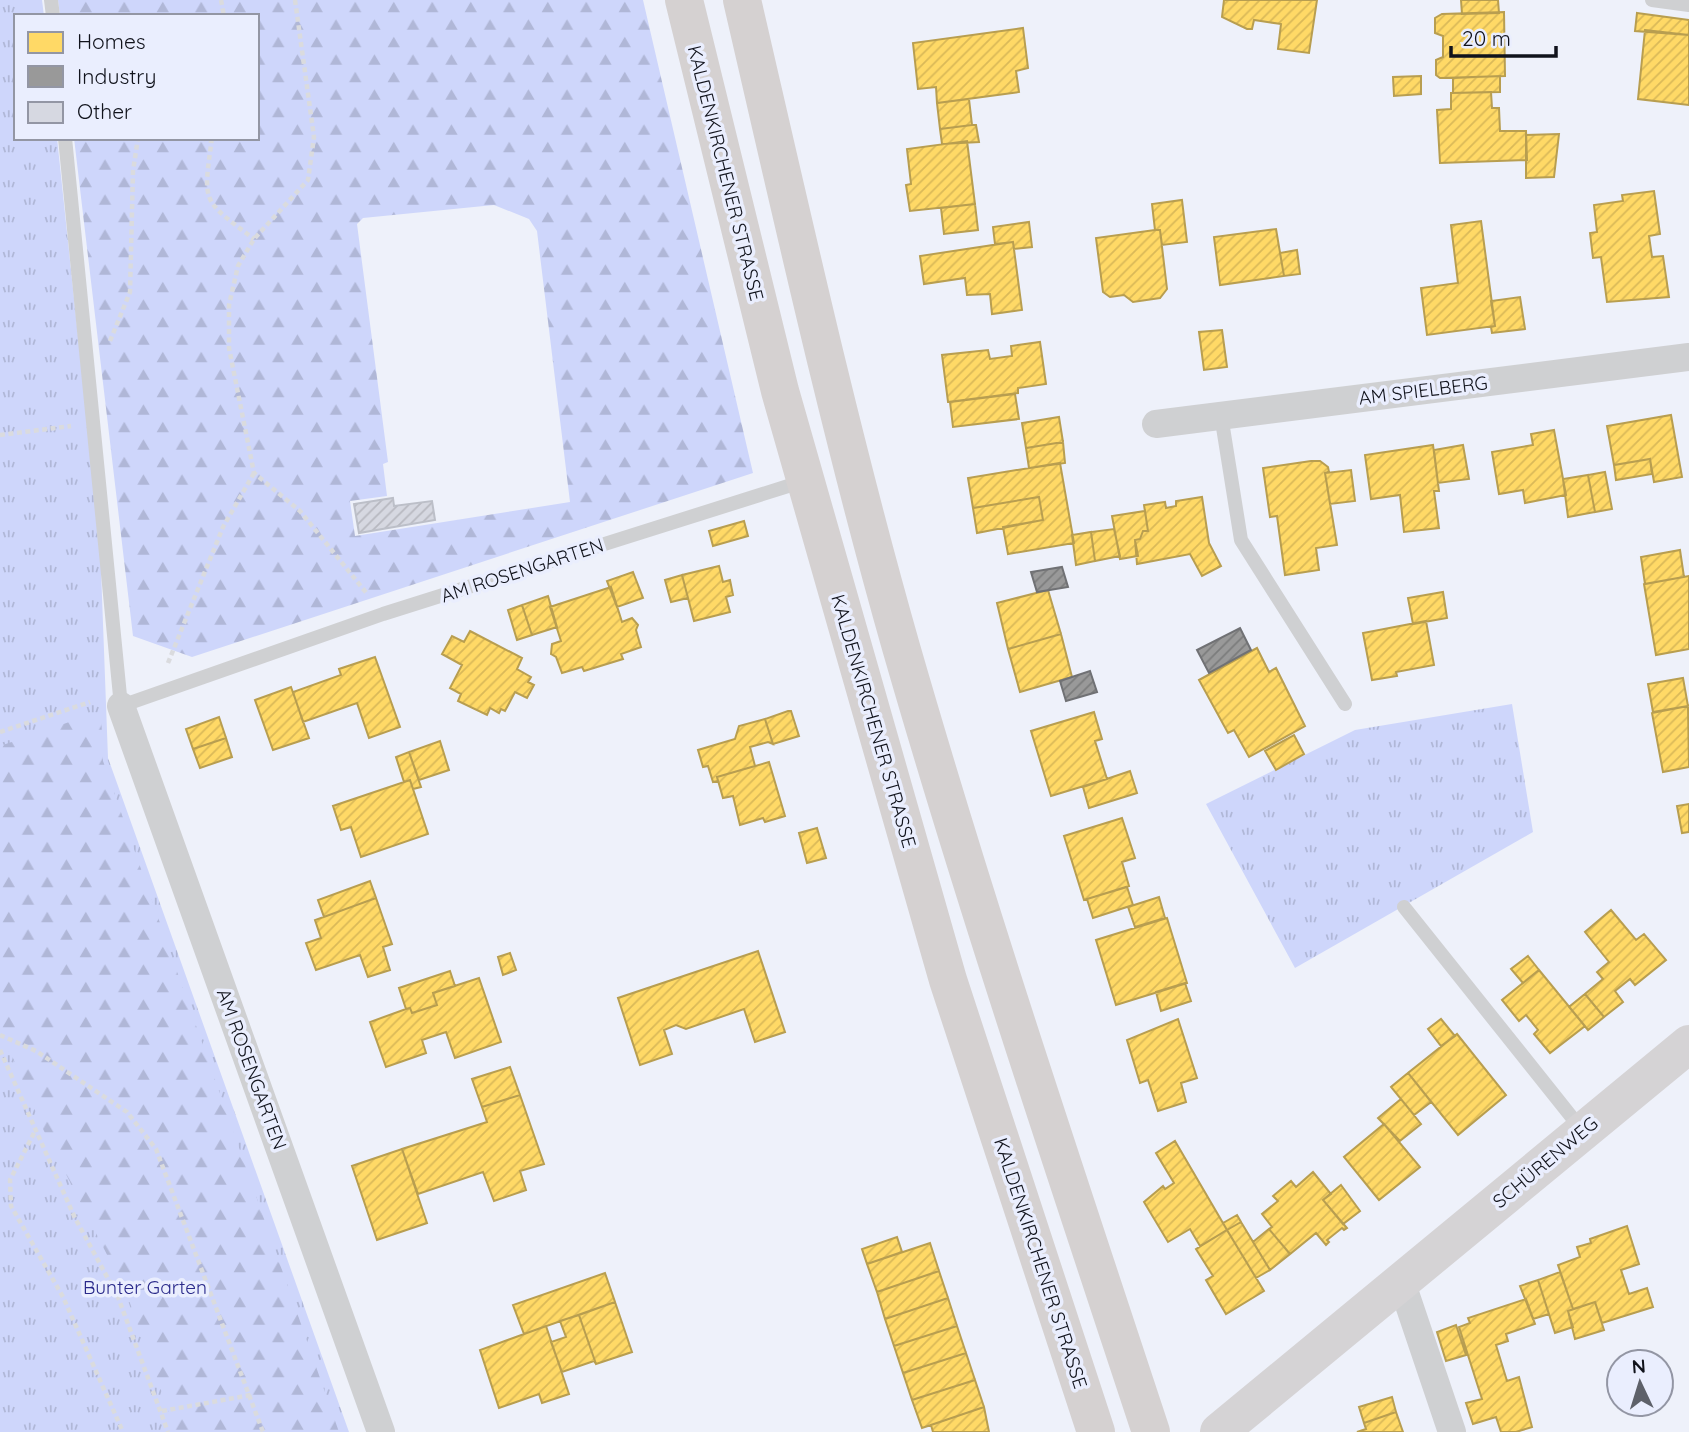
<svg xmlns="http://www.w3.org/2000/svg" width="1689" height="1432" viewBox="0 0 1689 1432" font-family="Quicksand,sans-serif">
  <defs>
    <pattern id="grass-tufts" width="24" height="20" patternUnits="userSpaceOnUse" patternTransform="scale(1.75)"><rect width="24" height="20" fill="#ced6fb"/><path d="M3 7l-1-3M5 7V3M7 7l1-3M15 17l-1-3M17 17v-4M19 17l1-3" fill="none" stroke="#b0b7d7"/></pattern>
    <pattern id="forest-firs" width="22" height="20" patternUnits="userSpaceOnUse" patternTransform="scale(1.75)"><rect width="22" height="20" fill="#ced6fb"/><path d="M5 1l3.5 6h-7zM16 11l3.5 6h-7z" fill="#b0b7d7"/></pattern>
    <pattern id="homes-hatch" width="6" height="6" patternUnits="userSpaceOnUse" patternTransform="scale(1.75)"><rect width="6" height="6" fill="#ffd966"/><path d="M-1 1l2-2M0 6l6-6M5 7l2-2" fill="none" stroke="#dab958"/></pattern>
    <pattern id="industry-hatch" width="6" height="6" patternUnits="userSpaceOnUse" patternTransform="scale(1.75)"><rect width="6" height="6" fill="#999"/><path d="M-1 1l2-2M0 6l6-6M5 7l2-2" fill="none" stroke="#7b7c7c"/></pattern>
    <pattern id="building-hatch" width="6" height="6" patternUnits="userSpaceOnUse" patternTransform="scale(1.75)"><rect width="6" height="6" fill="#d6d8e1"/><path d="M-1 1l2-2M0 6l6-6M5 7l2-2" fill="none" stroke="#b7b8c0"/></pattern>
  </defs>
  <rect width="100%" height="100%" fill="#eef1fa"/>
  <!-- grass -->
  <path fill="url(#grass-tufts)" d="M0,0H42L44,16H16V138H57L100,543L108,758L349,1432H0Z
    M1512,704L1533,832L1295,968L1206,804L1355,730Z"/>
  <!-- forest -->
  <path fill="url(#forest-firs)" fill-rule="evenodd" d="M58,0H643L753,473L192,657L133,636L74,138H257V16H60ZM494,205L529,219L537,231L570,502L355,536L350,501L387,496L383,464L388,462L357,224L363,218Z
    M101,711L103,761L339,1432H176L126,1292L43,1129L10,1051L0,1053V746Z"/>
  <!-- homes -->
  <path fill="url(#homes-hatch)" stroke="#b89e50" stroke-width="2" d="M1224,0H1317L1309,53L1278,49L1281,24L1254,20L1252,29H1247L1222,17Z
    M1461,0H1498L1499,13L1462,14Z
    M1504,12L1505,76L1440,78L1436,75V60L1443,57V36L1435,33V18L1442,14Z
    M1637,13L1689,20V35L1635,31Z
    M1023,28L1028,68L1016,71L1019,92L937,103L936,87L918,89L913,43Z
    M1645,30L1689,35V105L1638,99Z
    M1421,76V94L1394,96L1393,77Z
    M1500,76V92L1453,93V78Z
    M1491,92L1492,108H1499L1500,131H1526L1527,160L1440,163L1437,110L1451,109V93Z
    M969,99L972,125L940,129L937,103Z
    M972,125H976L979,142L942,144L940,129Z
    M1559,134L1554,177L1526,178V135Z
    M967,141L975,204L910,211L906,185L911,184L907,149Z
    M1654,191L1660,234L1649,236L1652,257L1663,256L1669,297L1607,302L1601,257L1593,258L1590,233L1597,232L1594,205L1623,201L1622,195Z
    M1182,200L1187,242L1162,245L1160,230H1155L1152,204Z
    M975,204L978,230L944,234L941,208Z
    M1481,221L1495,326L1427,335L1421,288L1458,283L1451,225Z
    M1029,222L1032,247L1014,249L1013,242L995,244L993,227Z
    M1276,229L1284,276L1220,285L1214,237Z
    M1155,230H1160L1167,289L1160,298L1133,302L1124,295L1110,297L1103,292L1096,238Z
    M1013,242L1022,310L992,314L990,294L967,295L965,278L924,284L920,256Z
    M1297,250L1300,274L1284,276L1280,253Z
    M1520,297L1525,329L1492,333L1491,327L1495,326L1491,301Z
    M1222,330L1227,367L1204,370L1199,332Z
    M1040,342L1046,384L1018,388V393L948,402L942,355L988,350L990,359L1012,356L1011,346Z
    M1015,394L1019,419L953,427L950,402Z
    M1671,415L1682,477L1654,482L1650,459L1614,465L1607,426Z
    M1059,417L1063,442L1026,448L1022,423Z
    M1554,430L1566,495L1525,503L1523,490L1499,494L1492,452L1533,445L1531,434Z
    M1063,442L1065,463L1029,468L1026,448Z
    M1433,445L1439,491H1434L1439,528L1404,532L1400,495L1371,499L1365,455Z
    M1463,445L1469,479L1438,483L1434,450Z
    M1650,459L1652,474L1616,480L1614,465Z
    M1311,461H1320L1328,467L1329,472L1325,473L1337,545L1316,548L1319,570L1285,575L1277,516L1270,517L1263,468Z
    M1060,463L1074,543L1008,554L1003,527L1043,520L1039,497L973,508L968,478Z
    M1351,470L1355,501L1330,504L1325,473Z
    M1605,472L1612,509L1595,512L1588,475Z
    M1588,475L1595,512L1568,517L1563,479Z
    M1039,497L1043,520L977,533L973,508Z
    M1202,497L1209,543L1221,566L1202,576L1190,554L1137,564L1135,540L1140,539L1143,531H1148L1144,505L1165,502L1166,508L1176,506V501Z
    M1145,511L1148,531H1143L1140,539L1135,540L1138,556L1120,559L1112,516Z
    M744,521L748,536L713,546L709,531Z
    M1114,529L1120,556L1095,561L1091,532Z
    M1091,532L1095,561L1076,565L1072,535Z
    M1680,550L1684,577L1645,584L1641,557Z
    M719,566L723,582L730,580L733,595L726,597L730,612L694,621L682,575Z
    M633,572L643,598L617,607L607,581Z
    M682,575L688,598L671,602L665,580Z
    M1689,576V649L1656,655L1644,584Z
    M611,587L622,622L632,618L638,625L636,630L641,647L621,654L623,659L584,671L582,667L562,673L556,657L551,654L552,644L561,641L550,607Z
    M1048,590L1061,634L1008,649L997,603Z
    M1443,592L1447,618L1413,624L1408,598Z
    M548,596L557,627L532,635L522,605Z
    M522,605L532,635L517,640L508,610Z
    M1426,621L1434,665L1396,672L1397,676L1372,680L1363,633Z
    M470,631L522,658L517,669L531,677L528,682L534,685L527,698L515,692L505,711L501,709L499,713L490,708L487,715L458,701L461,694L450,688L462,665L442,654L452,636L464,642Z
    M1061,634L1072,677L1020,692L1008,649Z
    M1257,648L1269,672L1276,668L1305,726L1249,757L1234,730L1228,733L1199,680Z
    M375,657L400,727L369,738L357,703L303,722L293,692L341,675L339,669Z
    M1683,678L1688,706L1653,712L1648,684Z
    M291,687L309,738L273,750L255,700Z
    M1688,706L1689,767L1663,772L1652,713Z
    M788,711H791L799,736L773,744L765,719Z
    M1094,712L1102,739L1095,741L1107,779L1051,796L1031,731Z
    M219,717L226,738L193,749L186,729Z
    M765,719L773,744L768,742L750,747L755,766L717,777L718,781L713,782L708,766L703,767L698,750L735,739L739,726Z
    M1294,735L1304,754L1276,770L1265,751Z
    M226,738L232,757L200,768L193,749Z
    M440,741L449,770L419,780L409,752Z
    M409,752L421,787L413,789L410,780L404,782L396,757Z
    M769,762L785,816L765,822L763,818L740,825L733,796L723,798L717,777Z
    M1130,771L1137,793L1089,808L1083,787Z
    M410,780L428,834L361,857L351,827L341,830L333,806Z
    M1689,804V832L1682,833L1677,806Z
    M1122,818L1135,858L1122,862L1129,886L1084,900L1064,836Z
    M817,828L826,858L807,863L799,833Z
    M370,881L376,898L324,917L318,900Z
    M1127,887L1133,905L1093,918L1087,899Z
    M1159,897L1165,918L1135,927L1128,907Z
    M376,898L392,944L383,947L390,970L368,977L360,955L316,970L306,943L321,938L315,920Z
    M1611,910L1636,940L1644,934L1666,960L1635,985L1630,979L1615,991L1623,1002L1604,1017L1585,994L1603,979L1597,972L1609,962L1585,932Z
    M1167,918L1187,983L1116,1005L1096,940Z
    M758,951L785,1032L755,1042L744,1009L686,1029L676,1025L664,1030L672,1054L640,1065L618,998Z
    M510,953L516,970L503,975L498,957Z
    M1528,956L1539,970L1523,983L1511,969Z
    M1539,970L1585,1026L1550,1053L1534,1034L1538,1030L1526,1015L1519,1021L1502,1000Z
    M450,971L455,986L433,993L437,1005L412,1013L410,1008L406,1009L399,988Z
    M479,978L501,1042L455,1058L446,1032L422,1040L426,1053L386,1067L370,1022L406,1009L410,1008L412,1013L437,1005L433,993Z
    M1185,983L1191,1001L1161,1011L1156,992Z
    M1585,994L1604,1017L1588,1030L1569,1007Z
    M1178,1019L1197,1078L1181,1083L1186,1102L1158,1111L1148,1080L1140,1083L1127,1040Z
    M1441,1019L1455,1036L1441,1046L1428,1029Z
    M1457,1034L1506,1095L1458,1135L1408,1073Z
    M510,1067L520,1095L482,1107L472,1079Z
    M1408,1073L1431,1102L1414,1115L1391,1087Z
    M520,1095L544,1164L520,1171L526,1190L494,1201L483,1172L418,1194L402,1149L487,1122L482,1107Z
    M1401,1099L1421,1124L1400,1141L1378,1118Z
    M1384,1124L1420,1167L1379,1200L1344,1157Z
    M1175,1141L1227,1230L1200,1246L1190,1229L1168,1242L1144,1202L1163,1186L1165,1189L1174,1183L1156,1153Z
    M402,1149L427,1223L377,1240L352,1166Z
    M1313,1172L1331,1194L1323,1200L1347,1228L1344,1230L1342,1228L1327,1240L1329,1242L1326,1245L1316,1233L1290,1254L1269,1229L1272,1227L1262,1214L1278,1201L1273,1196L1291,1181L1296,1187Z
    M1341,1185L1360,1211L1343,1224L1323,1200Z
    M1237,1215L1241,1222L1227,1230L1223,1223Z
    M1241,1222L1270,1270L1256,1278L1227,1230Z
    M1627,1226L1639,1264L1621,1270L1629,1294L1647,1288L1653,1307L1602,1323L1595,1302L1573,1309L1558,1265L1580,1257L1577,1247L1591,1243L1590,1239Z
    M1269,1229L1290,1254L1270,1270L1253,1242Z
    M1227,1230L1264,1291L1226,1314L1206,1280L1213,1276L1196,1249Z
    M897,1237L902,1252L867,1264L862,1249Z
    M930,1243L939,1271L877,1292L867,1264Z
    M939,1271L948,1298L885,1319L877,1292Z
    M1560,1272L1573,1309L1568,1311L1573,1327L1555,1333L1538,1280Z
    M605,1273L615,1302L524,1334L513,1305Z
    M1538,1280L1549,1314L1533,1319L1520,1286Z
    M948,1298L957,1326L894,1346L885,1319Z
    M1526,1299L1535,1324L1506,1334L1508,1341L1496,1345L1507,1381L1519,1377L1532,1427L1516,1432H1501L1496,1417L1473,1424L1466,1403L1482,1399L1459,1327L1470,1323L1468,1318Z
    M615,1302L632,1352L596,1364L579,1315Z
    M1595,1302L1604,1330L1575,1339L1568,1311Z
    M579,1315L596,1364L594,1361L562,1372L551,1342L566,1337L560,1321Z
    M1456,1325L1466,1355L1446,1361L1437,1332Z
    M546,1326L569,1394L542,1403L539,1394L499,1408L480,1350Z
    M957,1326L966,1353L903,1373L894,1346Z
    M966,1353L975,1380L912,1400L903,1373Z
    M975,1380L984,1407L922,1428L912,1400Z
    M1392,1397L1396,1412L1364,1423L1359,1407Z
    M984,1407L989,1432H933L931,1425Z
    M1396,1412L1403,1432H1357L1366,1429L1364,1423Z"/>
  <!-- industry -->
  <path fill="url(#industry-hatch)" stroke="#707174" stroke-width="2" d="M1062,567L1068,587L1037,592L1031,572Z
    M1240,628L1251,650L1209,673L1197,650Z
    M1090,671L1097,692L1066,701L1060,681Z"/>
  <!-- building -->
  <path fill="url(#building-hatch)" stroke="#bcbfc8" stroke-width="2" d="M393,498L394,506L432,501L435,520L359,533L354,504Z"/>
  <g fill="none" stroke-linecap="round" stroke-linejoin="round">
    <!-- path -->
    <path stroke="#dadbde" stroke-width="4.5" stroke-dasharray="5 3.5" stroke-linecap="butt" d="M221,0L224,16
      M295,0L314,137L308,180L254,239L238,266L229,305V348L254,473L300,511L368,595
      M201,138L211,141
      M212,138C203,204 201,199 254,239
      M110,341L130,292L133,171L138,138
      M0,435L71,426
      M168,663L223,527L254,473
      M0,732L90,702
      M0,1035L36,1051L127,1112L156,1149L263,1432
      M0,1050L75,1218L118,1297L168,1432
      M34,1133L10,1180L11,1206L63,1297L123,1432
      M162,1411L251,1395"/>
    <!-- lane -->
    <path stroke="#cfd0d2" stroke-width="14" d="M51,0L53,16
      M1652,0L1689,5
      M65,138L121,706L383,614L804,481
      M1221,415L1241,540L1345,704
      M1404,907L1582,1130"/>
    <!-- street -->
    <path stroke="#cfd0d2" stroke-width="28" d="M1156,424L1689,357
      M121,706L381,1432
      M1401,1281L1452,1432"/>
    <!-- secondary -->
    <path stroke="#d5d3d5" stroke-width="38" d="M1219,1432L1689,1044"/>
    <!-- primary -->
    <path stroke="#d5d1d1" stroke-width="38" d="M684,0L780,391L948,980L1096,1432
      M742,0C792,216 840,433 901,647C977,911 1065,1171 1151,1432"/>
  </g>
  <g text-anchor="middle" dominant-baseline="central" stroke-width="7" stroke-linejoin="round" paint-order="stroke">
    <!-- street labels -->
    <g font-size="19" fill="#11131c" stroke="#eaeefe">
      <text transform="translate(726 173) rotate(76)">KALDENKIRCHENER STRASSE</text>
      <text transform="translate(1423 390) rotate(-7)">AM SPIELBERG</text>
      <text transform="translate(522 570) rotate(-18)">AM ROSENGARTEN</text>
      <text transform="translate(874 721) rotate(74)">KALDENKIRCHENER STRASSE</text>
      <text transform="translate(252 1069) rotate(70)">AM ROSENGARTEN</text>
      <text transform="translate(1545 1162) rotate(-40)">SCHÜRENWEG</text>
      <text transform="translate(1041 1263) rotate(72)">KALDENKIRCHENER STRASSE</text>
    </g>
    <!-- park labels -->
    <g font-size="19" fill="#29298a" stroke="#eaeefe">
      <text x="145" y="1287">Bunter Garten</text>
    </g>
  </g>
  <!-- legend -->
  <rect x="14" y="14" width="245" height="126" fill="#eaeefe" stroke="#9396a4" stroke-width="2"/>
  <rect x="28" y="32" width="35" height="21" fill="#ffd966" stroke="#9396a4" stroke-width="2"/>
  <text x="77" y="49" font-size="21" fill="#11131c">Homes</text>
  <rect x="28" y="66" width="35" height="21" fill="#999999" stroke="#9396a4" stroke-width="2"/>
  <text x="77" y="84" font-size="21" fill="#11131c">Industry</text>
  <rect x="28" y="102" width="35" height="21" fill="#d6d8e1" stroke="#9396a4" stroke-width="2"/>
  <text x="77" y="119" font-size="21" fill="#11131c">Other</text>
  <!-- north arrow -->
  <g transform="translate(1640 1383) rotate(356)"><circle r="33" fill="#eaeefe" stroke="#9396a4" stroke-width="2"/>
  <path d="M0-5L12 26L0 18L-12 26Z" fill="#5e616a"/>
  <text y="-10" font-size="19" font-weight="bold" text-anchor="middle" fill="#11131c">N</text>
  </g>
  <!-- scale -->
  <path d="M1451 46v10h105v-10" fill="none" stroke="#11131c" stroke-width="3.5"/>
  <text x="1462" y="46" font-size="21" fill="#11131c" stroke="#eaeefe" stroke-width="5" paint-order="stroke">20 m</text>
</svg>
